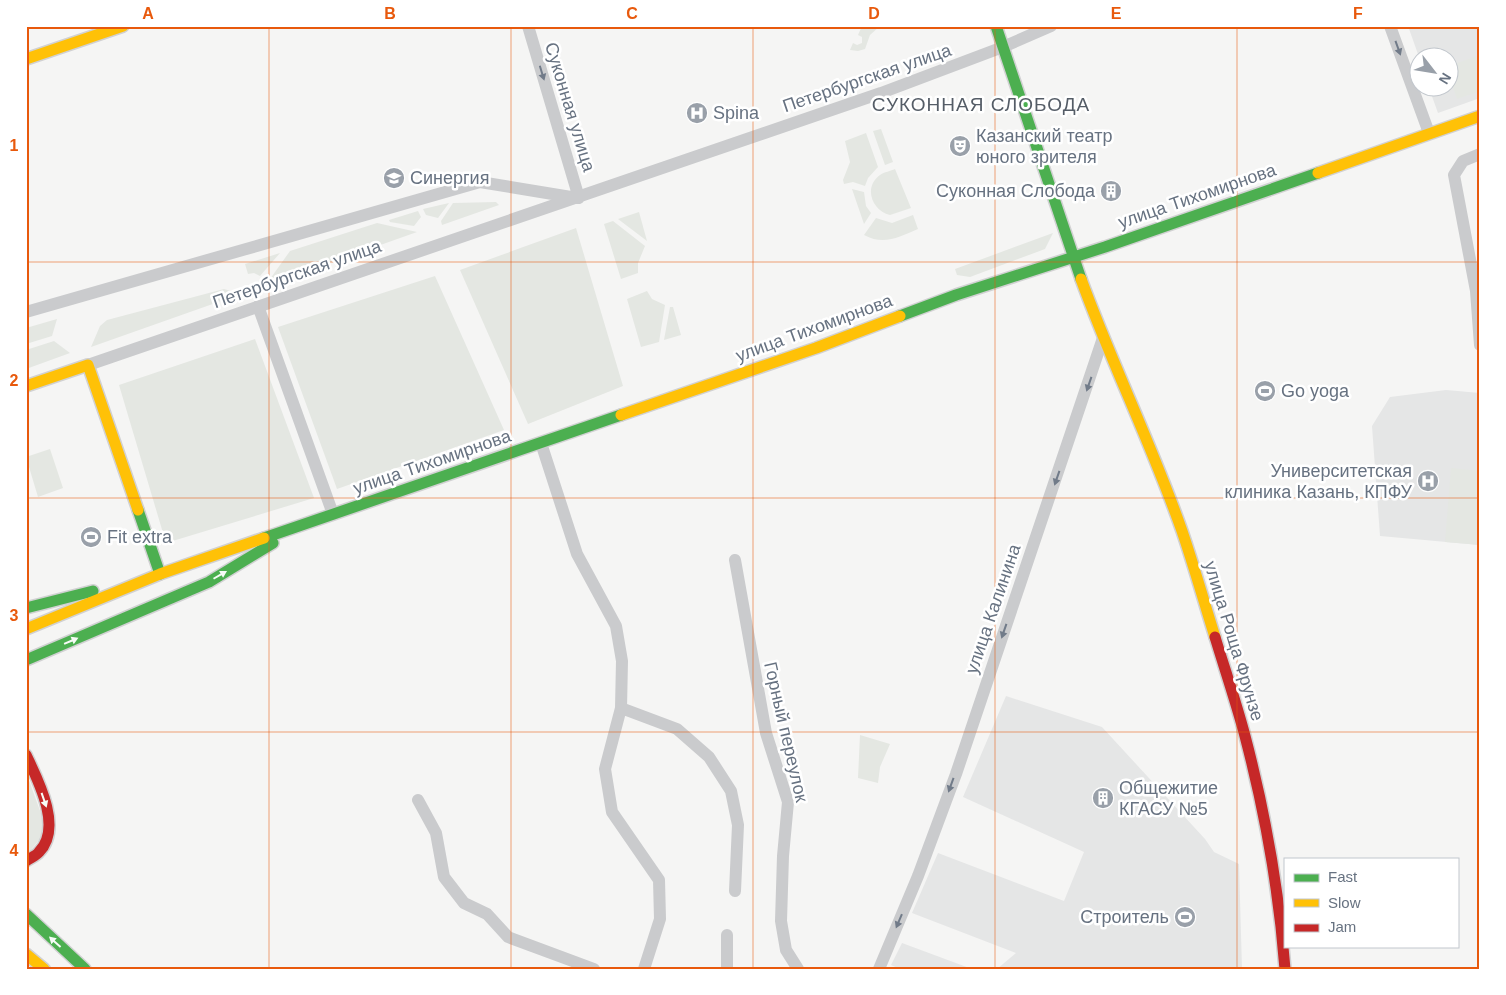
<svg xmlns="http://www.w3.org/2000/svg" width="1506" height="995" viewBox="0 0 1506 995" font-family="Helvetica,sans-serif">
  <rect width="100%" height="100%" fill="#f5f5f4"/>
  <!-- built -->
  <path fill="#e5e6e6" d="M1408,26H1480V98L1438,113L1429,88H1448V58L1419,57Z
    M1446,390L1480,393V545L1380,536L1372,426L1390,397Z
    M1006,696L1102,727L1205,839L1214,852L1239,864L1242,969H997L1016,953L912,913L938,853L1064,901L1084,852L963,797Z
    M902,943L972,969H900L891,965Z"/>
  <!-- green -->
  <path fill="#e4e7e2" d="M862,26H880L870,35L865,49L858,51L850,50L853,43L857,45L862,43V37L858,35Z
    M1480,55V91L1457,99L1449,75V66Z
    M881,129L893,162L885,165L873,131Z
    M866,133L878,167L868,178L865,186L853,182L844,184L843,180L850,162L845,141Z
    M895,169L911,208L890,215C872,211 863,187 880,175C884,172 891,171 895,169Z
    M852,189L864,192L866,206L871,213L864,224Z
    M496,202L499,205L442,225L441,221L453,203Z
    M449,203L438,218L426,215L423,209Z
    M418,211L421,217L414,226L390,222L389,220Z
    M639,212L647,241L618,219Z
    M913,215L918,229C899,237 884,246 864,235L876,218L892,223Z
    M613,221L645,246L638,263V273L621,279L604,224Z
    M377,223L417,232L265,286L290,251Z
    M576,228L623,386L528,424L460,270Z
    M1053,233L1045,249L970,277L957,275L955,269Z
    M280,253L260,276L254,273L248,274L245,264Z
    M435,276L504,430L337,489L278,327Z
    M224,289L241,294L91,347L100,326L107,320Z
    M647,291L652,299L665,305L659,342L641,347L627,299Z
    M670,307H673L681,335L664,340Z
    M57,319L52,336L26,344V328Z
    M255,339L314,498L166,543L119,385Z
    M54,341L70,353L26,369V350Z
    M50,449L63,488L38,497L26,457Z
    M1451,468L1480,471V545L1445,542Z
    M860,735L890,744L880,767L878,783L858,778Z
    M26,772L47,830L26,856Z"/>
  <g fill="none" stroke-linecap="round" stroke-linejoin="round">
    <!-- fast casing -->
    <g stroke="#d1d1d2" stroke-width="14">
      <path id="fast" d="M996,26L1081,279
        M900,316L956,295L1105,247L1318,173
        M138,510L160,574
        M264,538L621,415
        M26,608L93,591
        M26,660L209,582L273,543
        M26,914L85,969"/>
    </g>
    <!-- slow casing -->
    <g stroke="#d1d1d2" stroke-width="14">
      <path id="slow" d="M26,59L123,26
        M1318,173L1480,116
        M1081,279C1112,364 1152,445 1182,531C1194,566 1204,602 1215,637
        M26,386L88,365L138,510
        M621,415L816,348L900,316
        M26,629L160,574L264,538
        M26,954L44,969"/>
    </g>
    <!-- jam casing -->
    <g stroke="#d1d1d2" stroke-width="14">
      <path id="jam" d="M1215,637C1225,670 1236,702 1245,736C1265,812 1279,890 1285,969
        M26,755C38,780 63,828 39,852C36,856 30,858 26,861"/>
    </g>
    <!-- street -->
    <path stroke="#cacbcd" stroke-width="12" d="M528,26L579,198
      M1390,26L1429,133
      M1480,154L1463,161L1454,175L1476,291L1480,345
      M258,306L333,514
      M26,312L480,182L577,198
      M88,365L881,93L1003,47L1051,26
      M541,443L577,554L616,626L622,661L621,708L605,769L612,812L659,880L660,919L644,969
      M735,560L766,733L788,802L783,856L781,921L786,950L798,969
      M621,708L677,729L709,757L731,791L738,825L735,891
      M418,800L436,833L444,877L464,903L487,914L508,937L594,969
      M727,969V935
      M879,969L918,876L956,774L1103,338"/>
    <!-- fast -->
    <use href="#fast" stroke="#4caf50" stroke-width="11"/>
    <!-- slow -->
    <use href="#slow" stroke="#ffc107" stroke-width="11"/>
    <!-- jam -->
    <use href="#jam" stroke="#c62828" stroke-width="11"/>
  </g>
  <!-- one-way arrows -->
  <defs><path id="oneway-solid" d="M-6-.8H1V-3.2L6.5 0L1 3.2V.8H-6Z" transform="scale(1.25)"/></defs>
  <g fill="#717b89">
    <use href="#oneway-solid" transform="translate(1398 48) rotate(70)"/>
    <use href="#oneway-solid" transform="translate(542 73) rotate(73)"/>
    <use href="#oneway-solid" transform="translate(1089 384) rotate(109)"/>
    <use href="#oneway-solid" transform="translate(1057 478) rotate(109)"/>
    <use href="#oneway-solid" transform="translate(1004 631) rotate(109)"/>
    <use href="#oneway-solid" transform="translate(951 785) rotate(110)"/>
    <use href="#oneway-solid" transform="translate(899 921) rotate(113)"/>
  </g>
  <g fill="#f6fbf6">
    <use href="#oneway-solid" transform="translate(220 575) rotate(-30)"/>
    <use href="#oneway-solid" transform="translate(71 641) rotate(-23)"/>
    <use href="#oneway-solid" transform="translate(44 800) rotate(71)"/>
    <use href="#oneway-solid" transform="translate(55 942) rotate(-138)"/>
  </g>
  <!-- grid -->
  <path fill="none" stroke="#e8590c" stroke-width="1" stroke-opacity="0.55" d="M269,26V969M511,26V969M753,26V969M995,26V969M1237,26V969M26,262H1480M26,498H1480M26,732H1480"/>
  <!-- icons -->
  <defs>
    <g id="hospital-disc" transform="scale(1.125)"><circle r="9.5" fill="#99a0a9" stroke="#fff"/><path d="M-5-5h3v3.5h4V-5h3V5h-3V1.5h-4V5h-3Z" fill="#fff"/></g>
    <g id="theatre-disc" transform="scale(1.125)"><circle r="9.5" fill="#99a0a9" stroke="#fff"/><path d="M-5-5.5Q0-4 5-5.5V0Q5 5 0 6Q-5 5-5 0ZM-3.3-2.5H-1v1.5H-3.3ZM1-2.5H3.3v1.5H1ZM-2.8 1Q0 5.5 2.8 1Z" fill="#fff"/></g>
    <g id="university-disc" transform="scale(1.125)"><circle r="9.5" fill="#99a0a9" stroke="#fff"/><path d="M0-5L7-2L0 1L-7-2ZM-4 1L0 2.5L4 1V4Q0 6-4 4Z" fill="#fff"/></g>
    <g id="building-disc" transform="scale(1.125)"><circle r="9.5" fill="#99a0a9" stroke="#fff"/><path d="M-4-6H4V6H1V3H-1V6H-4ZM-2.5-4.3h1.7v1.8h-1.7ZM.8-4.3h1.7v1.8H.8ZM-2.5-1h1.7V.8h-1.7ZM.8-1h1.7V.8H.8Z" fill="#fff"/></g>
    <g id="stadium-disc" transform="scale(1.125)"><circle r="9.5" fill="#99a0a9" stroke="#fff"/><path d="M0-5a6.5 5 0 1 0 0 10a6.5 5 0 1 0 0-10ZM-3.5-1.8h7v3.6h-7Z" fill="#fff"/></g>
  </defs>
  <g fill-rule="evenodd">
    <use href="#hospital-disc" x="697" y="113"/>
    <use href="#theatre-disc" x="960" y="146"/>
    <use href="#university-disc" x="394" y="178"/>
    <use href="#building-disc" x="1111" y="191"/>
    <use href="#stadium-disc" x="1265" y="391"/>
    <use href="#hospital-disc" x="1428" y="481"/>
    <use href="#stadium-disc" x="91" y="537"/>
    <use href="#building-disc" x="1103" y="798"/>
    <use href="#stadium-disc" x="1185" y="917"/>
  </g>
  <g text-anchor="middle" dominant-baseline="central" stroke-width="5" stroke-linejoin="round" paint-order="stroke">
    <!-- street labels -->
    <g font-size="18" fill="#677281" stroke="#fff">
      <text transform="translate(867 78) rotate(-19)">Петербургская улица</text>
      <text transform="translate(570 107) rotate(73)">Суконная улица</text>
      <text transform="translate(1197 196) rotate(-19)">улица Тихомирнова</text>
      <text transform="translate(297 274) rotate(-19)">Петербургская улица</text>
      <text transform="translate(814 328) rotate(-20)">улица Тихомирнова</text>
      <text transform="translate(432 462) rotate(-19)">улица Тихомирнова</text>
      <text transform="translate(993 609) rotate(-71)">улица Калинина</text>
      <text transform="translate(1234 641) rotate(73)">улица Роща Фрунзе</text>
      <text transform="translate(786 732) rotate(77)">Горный переулок</text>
    </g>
    <!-- poi labels -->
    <g font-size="18" fill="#677281" stroke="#fff" text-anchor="start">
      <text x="713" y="113">Spina</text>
      <text x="976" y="136">Казанский театр<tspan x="976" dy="21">юного зрителя</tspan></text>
      <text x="410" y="178">Синергия</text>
      <text x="1095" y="191" text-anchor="end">Суконная Слобода</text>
      <text x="1281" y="391">Go yoga</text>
      <text x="1412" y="471" text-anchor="end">Университетская<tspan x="1412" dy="21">клиника Казань, КПФУ</tspan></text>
      <text x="107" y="537">Fit extra</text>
      <text x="1119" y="788">Общежитие<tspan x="1119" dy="21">КГАСУ №5</tspan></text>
      <text x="1169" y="917" text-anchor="end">Строитель</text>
    </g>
    <!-- neighbourhood labels -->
    <g font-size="19" letter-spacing="1" fill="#555d67" stroke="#fff">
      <text x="981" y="104">СУКОННАЯ СЛОБОДА</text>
    </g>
  </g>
  <!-- border -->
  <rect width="1506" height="995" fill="none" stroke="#ffffff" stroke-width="55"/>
  <!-- legend -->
  <rect x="1284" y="858" width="175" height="90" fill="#ffffff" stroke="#c2c7cd"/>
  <rect x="1294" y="874" width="25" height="8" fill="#4caf50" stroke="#c2c7cd"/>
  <text x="1328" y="882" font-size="15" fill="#677281">Fast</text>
  <rect x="1294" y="899" width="25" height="8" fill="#ffc107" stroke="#c2c7cd"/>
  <text x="1328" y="908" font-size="15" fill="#677281">Slow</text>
  <rect x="1294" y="924" width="25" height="8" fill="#c62828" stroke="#c2c7cd"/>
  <text x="1328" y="932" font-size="15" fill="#677281">Jam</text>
  <!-- north arrow -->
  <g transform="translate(1434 72) rotate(121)"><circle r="24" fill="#ffffff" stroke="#c2c7cd"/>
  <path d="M0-4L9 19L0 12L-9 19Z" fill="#99a0a9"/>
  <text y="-8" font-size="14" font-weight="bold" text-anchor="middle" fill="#677281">N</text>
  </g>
  <rect x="28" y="28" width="1450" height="940" fill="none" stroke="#e8590c" stroke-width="2"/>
  <g font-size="16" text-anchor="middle" font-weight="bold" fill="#e8590c">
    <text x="148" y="19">A</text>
    <text x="390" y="19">B</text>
    <text x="632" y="19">C</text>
    <text x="874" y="19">D</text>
    <text x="1116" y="19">E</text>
    <text x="1358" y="19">F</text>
    <text x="14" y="151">1</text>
    <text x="14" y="386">2</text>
    <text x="14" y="621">3</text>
    <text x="14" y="856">4</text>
  </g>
</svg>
